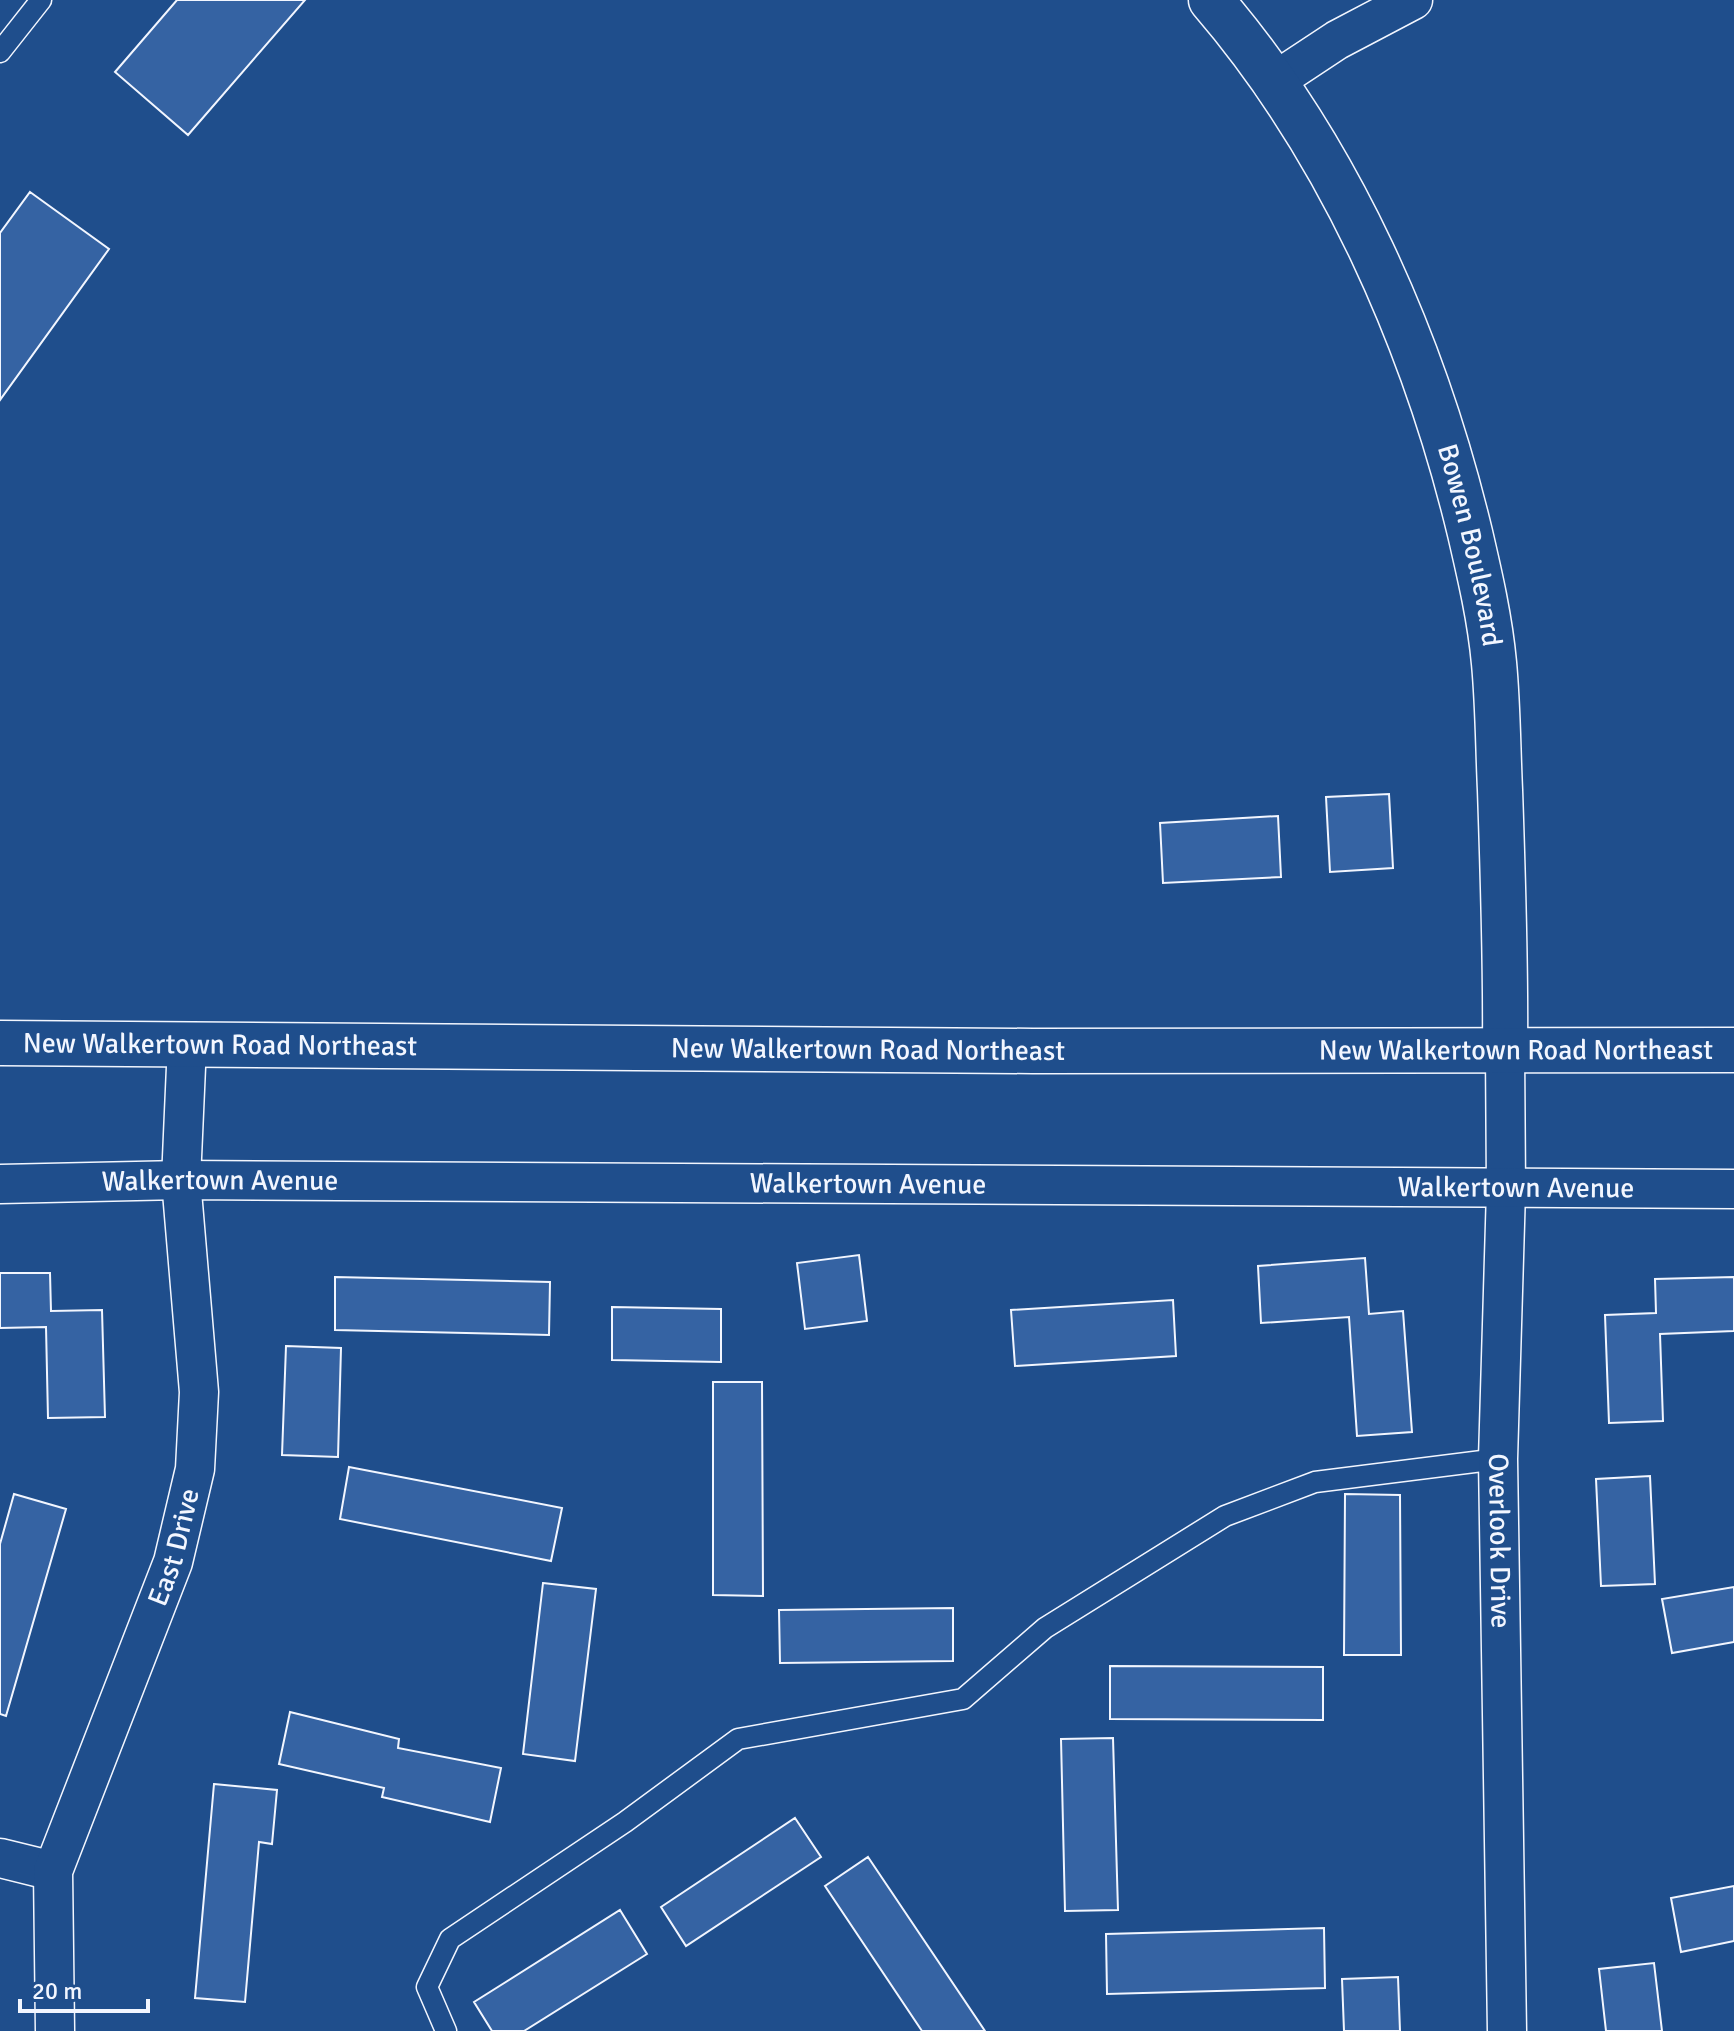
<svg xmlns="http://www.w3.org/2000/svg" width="1734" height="2031" viewBox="0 0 1734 2031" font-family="Signika,sans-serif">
  <rect width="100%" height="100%" fill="#1f4e8c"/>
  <!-- building -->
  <path fill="#3563a3" stroke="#f2f6ff" stroke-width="2" d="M177,0H305L188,135L115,72Z
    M30,192L109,249L0,400V233Z
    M1389,794L1393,868L1330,872L1326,797Z
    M1278,816L1281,877L1163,883L1160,823Z
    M859,1255L867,1321L805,1329L797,1263Z
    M1365,1258L1369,1314L1403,1311L1412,1432L1357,1436L1349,1317L1261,1323L1258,1266Z
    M0,1273H50L51,1311L102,1310L105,1417L48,1418L46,1327L0,1328Z
    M335,1277L550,1282L549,1335L335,1330Z
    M1734,1277V1331L1660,1334L1663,1421L1609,1423L1605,1315L1656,1313L1655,1279Z
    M1173,1300L1176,1356L1015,1366L1011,1310Z
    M612,1307L721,1309V1362L612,1360Z
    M286,1346L341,1348L338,1457L282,1455Z
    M713,1382H762L763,1596L713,1595Z
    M349,1467L562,1508L551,1561L340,1519Z
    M1650,1476L1655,1584L1601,1586L1596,1479Z
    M14,1494L66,1509L6,1716L0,1714V1544Z
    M1345,1494L1400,1495L1401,1655H1344Z
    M543,1583L596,1589L575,1761L523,1754Z
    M1734,1587V1642L1672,1653L1662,1599Z
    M953,1608V1661L780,1663L779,1610Z
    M1110,1666L1323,1667V1720L1110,1719Z
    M290,1712L399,1739L398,1748L501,1768L490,1822L382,1797L384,1788L279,1764Z
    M1113,1738L1118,1910L1065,1911L1061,1739Z
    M214,1784L277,1790L272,1844L259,1842L245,2002L195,1998Z
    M795,1818L821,1857L686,1946L661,1907Z
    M868,1857L985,2031H922L825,1886Z
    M1734,1886V1941L1681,1952L1671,1898Z
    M620,1910L647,1954L524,2031H492L474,2002Z
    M1324,1928L1325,1988L1107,1994L1106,1934Z
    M1654,1963L1662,2031H1606L1599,1969Z
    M1398,1977L1400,2031H1344L1342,1979Z"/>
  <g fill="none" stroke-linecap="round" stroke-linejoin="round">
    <!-- lane casing -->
    <g stroke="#f2f6ff" stroke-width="23">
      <path id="lane" d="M0,52L41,0
        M446,2031L427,1987L450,1939L625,1822L738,1739L963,1699L1045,1628L1225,1516L1315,1482L1498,1459"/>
    </g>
    <!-- street casing -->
    <g stroke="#f2f6ff" stroke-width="41">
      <g id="street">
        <path d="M1272,83L1337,40L1413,0"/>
        <path id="s1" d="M1505,1049L1506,1190L1498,1459L1507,2031"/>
        <path id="s2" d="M0,1184L181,1180L1734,1189"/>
        <path d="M0,1858L53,1871"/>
        <path id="s3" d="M55,2031L53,1871L173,1562L195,1469L199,1392L181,1180L187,1044"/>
      </g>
    </g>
    <!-- secondary casing -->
    <g stroke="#f2f6ff" stroke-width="47">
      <g id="secondary">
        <path id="s4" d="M1211,0C1340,150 1424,342 1470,533C1480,576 1490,619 1494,663C1498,705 1498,748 1500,790C1503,877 1506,963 1505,1049"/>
      </g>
    </g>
    <!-- primary casing -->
    <g stroke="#f2f6ff" stroke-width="47">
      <g id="primary">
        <path id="s5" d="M0,1043L1033,1051L1734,1050"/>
      </g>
    </g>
    <!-- lane -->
    <use href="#lane" stroke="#1f4e8c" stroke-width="20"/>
    <!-- street -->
    <use href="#street" stroke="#1f4e8c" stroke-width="38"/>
    <!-- secondary -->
    <use href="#secondary" stroke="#1f4e8c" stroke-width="44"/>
    <!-- primary -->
    <use href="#primary" stroke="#1f4e8c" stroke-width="44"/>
  </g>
  <g text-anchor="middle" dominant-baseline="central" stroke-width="6" stroke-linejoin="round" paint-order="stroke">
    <!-- street labels -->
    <g font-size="28" fill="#f2f6ff" stroke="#1f4e8c">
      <text stroke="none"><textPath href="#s4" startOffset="610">Bowen Boulevard</textPath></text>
      <text stroke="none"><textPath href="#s5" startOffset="220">New Walkertown Road Northeast</textPath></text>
      <text stroke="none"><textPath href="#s5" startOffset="868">New Walkertown Road Northeast</textPath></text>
      <text stroke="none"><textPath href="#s5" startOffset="1516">New Walkertown Road Northeast</textPath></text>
      <text stroke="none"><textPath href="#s2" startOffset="220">Walkertown Avenue</textPath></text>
      <text stroke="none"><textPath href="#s2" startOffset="868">Walkertown Avenue</textPath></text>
      <text stroke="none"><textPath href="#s2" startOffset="1516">Walkertown Avenue</textPath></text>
      <text stroke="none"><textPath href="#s1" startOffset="492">Overlook Drive</textPath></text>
      <text stroke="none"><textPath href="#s3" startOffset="506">East Drive</textPath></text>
    </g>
  </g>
  <!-- scale -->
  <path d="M20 1999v12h128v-12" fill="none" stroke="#f2f6ff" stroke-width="4"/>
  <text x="32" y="1999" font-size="24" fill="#f2f6ff" stroke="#1f4e8c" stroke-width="6" paint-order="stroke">20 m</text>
</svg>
